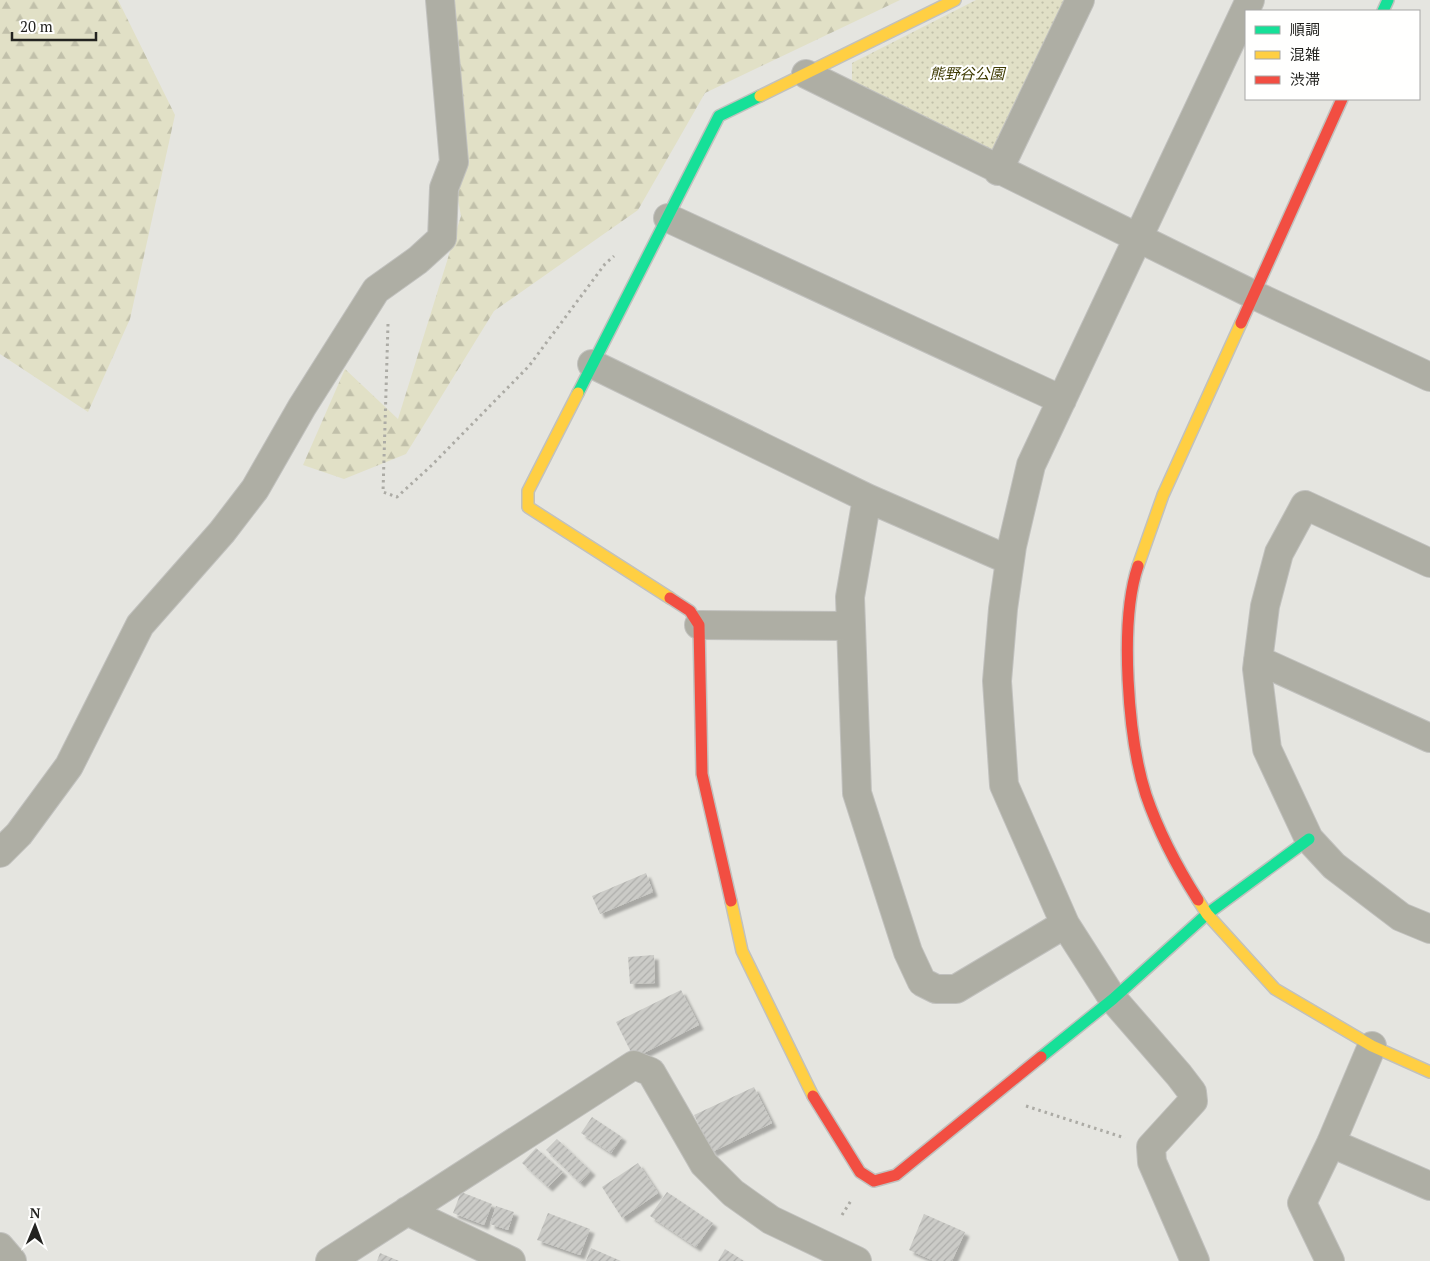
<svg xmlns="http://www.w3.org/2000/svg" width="1430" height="1261" viewBox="0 0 1430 1261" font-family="'PT Serif','Noto Sans JP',serif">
  <defs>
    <pattern id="forest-firs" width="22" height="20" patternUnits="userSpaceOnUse" patternTransform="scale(1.25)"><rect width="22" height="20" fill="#e1e0c6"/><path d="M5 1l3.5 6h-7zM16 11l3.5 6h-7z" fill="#c1c0aa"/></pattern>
    <pattern id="park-dots" width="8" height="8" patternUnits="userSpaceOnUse" patternTransform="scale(1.25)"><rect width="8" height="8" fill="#e1e0c6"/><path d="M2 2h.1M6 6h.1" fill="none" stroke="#c1c0aa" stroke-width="1.8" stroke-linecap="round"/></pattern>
    <pattern id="building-hatch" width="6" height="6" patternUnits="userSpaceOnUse" patternTransform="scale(1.25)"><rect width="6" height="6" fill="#cbcbc7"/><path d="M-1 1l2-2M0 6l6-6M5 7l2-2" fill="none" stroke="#aeaeab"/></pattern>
    <filter id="shadow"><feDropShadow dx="4.5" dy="4.5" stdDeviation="1" flood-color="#0004"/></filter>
  </defs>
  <rect width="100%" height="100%" fill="#e5e5e0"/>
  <!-- forest -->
  <path fill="url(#forest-firs)" d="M0,0H118L175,115L130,319L88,412L0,354Z
    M435,0H900L705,93L638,210L494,311L406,454L344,479L303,465L345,369L398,419L461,216L434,72Z"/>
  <!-- park -->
  <path fill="url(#park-dots)" d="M976,0H1068L997,155L852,87V63Z"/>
  <!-- building -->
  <path fill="url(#building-hatch)" filter="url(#shadow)" d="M646,873L653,892L600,914L592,896Z
    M654,955L655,983L630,984L628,957Z
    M681,990L699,1025L634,1058L616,1022Z
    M754,1087L772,1123L712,1152L694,1115Z
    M592,1117L622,1137L611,1153L581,1133Z
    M557,1139L591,1171L580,1183L546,1150Z
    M536,1148L563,1172L548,1187L522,1163Z
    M638,1163L658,1193L622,1218L602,1187Z
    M461,1192L492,1204L484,1225L453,1213Z
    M667,1192L713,1223L696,1247L650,1216Z
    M496,1206L514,1212L508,1230L490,1224Z
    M548,1213L590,1229L580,1255L537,1240Z
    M924,1214L965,1232L952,1261H934L909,1250Z
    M591,1248L621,1261H586Z
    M725,1249L744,1261H718Z
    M380,1253L399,1261H377Z"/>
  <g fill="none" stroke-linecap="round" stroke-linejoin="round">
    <!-- street casing -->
    <g stroke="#c1c1be" stroke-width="30">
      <path id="street" d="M806,74L1254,295L1430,377
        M998,171L1080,0
        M668,218L1062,400
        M592,364L867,498L1009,560
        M867,498L850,597L857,793L908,952L922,982L936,989H956L1065,924
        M1430,563L1305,505L1279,553L1265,606L1257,669L1267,749L1309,839L1334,866L1401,917L1430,929
        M699,625L851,626
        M1258,660L1430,738
        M0,853L19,834L69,766L140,625L222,532L255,489L302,407L376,290L418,260L442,238L444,188L454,162L440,0
        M1331,1143L1430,1186
        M407,1211L511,1261
        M0,1247L12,1261
        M330,1261L634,1065L651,1072L704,1164L733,1193L771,1220L857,1261
        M1195,1261L1152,1162L1151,1147L1193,1101L1192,1092L1179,1075L1113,999L1065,924L1004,785L997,681L1003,609L1012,546L1031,465L1250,0
        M1330,1261L1302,1203L1331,1143L1372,1046"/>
    </g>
    <!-- fast casing -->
    <g stroke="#c1c1be" stroke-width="14">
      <path id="fast" d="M1383,11L1388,0
        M578,393L719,116L760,96
        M1041,1057L1113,999L1207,914L1309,839"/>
    </g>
    <!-- slow casing -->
    <g stroke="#c1c1be" stroke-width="14">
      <path id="slow" d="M760,96L955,0
        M578,393L528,491V507L670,598
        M1138,566L1163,495L1241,323
        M1198,900L1207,914L1275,989L1372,1046L1430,1072
        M731,901L742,951L813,1096"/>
    </g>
    <!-- jam casing -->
    <g stroke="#c1c1be" stroke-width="14">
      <path id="jam" d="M1241,323L1342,99
        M1138,566C1119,622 1128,739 1146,795C1159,833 1177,867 1198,900
        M670,598L690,611L699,625L702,774L731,901
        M813,1096L860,1172L874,1181L896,1175L1041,1057"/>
    </g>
    <!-- path -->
    <path stroke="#acaba5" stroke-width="3" stroke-dasharray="2.5 4" stroke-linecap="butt" d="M388,324L383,492L397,497L432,465L529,366L605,264L614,256
      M1026,1106L1125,1138
      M842,1215L852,1199"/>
    <!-- street -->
    <use href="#street" stroke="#aeaea4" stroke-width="28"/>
    <!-- fast -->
    <use href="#fast" stroke="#16e098" stroke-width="11"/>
    <!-- slow -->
    <use href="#slow" stroke="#ffcf43" stroke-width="11"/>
    <!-- jam -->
    <use href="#jam" stroke="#f24e42" stroke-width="11"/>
  </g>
  <g text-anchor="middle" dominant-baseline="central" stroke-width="4" stroke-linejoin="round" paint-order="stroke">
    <!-- park labels -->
    <g font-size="15" font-style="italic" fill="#3f3b02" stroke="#fffffe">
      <text x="967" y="73">熊野谷公園</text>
    </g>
  </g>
  <!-- legend -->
  <rect x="1245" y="10" width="175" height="90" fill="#fffffe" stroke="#a7a7a6"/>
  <rect x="1255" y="26" width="25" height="8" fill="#16e098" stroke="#a7a7a6"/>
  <text x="1290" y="35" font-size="15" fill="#242421">順調</text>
  <rect x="1255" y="51" width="25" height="8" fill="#ffcf43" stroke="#a7a7a6"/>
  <text x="1290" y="60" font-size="15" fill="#242421">混雑</text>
  <rect x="1255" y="76" width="25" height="8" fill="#f24e42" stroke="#a7a7a6"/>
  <text x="1290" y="85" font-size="15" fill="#242421">渋滞</text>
  <!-- north arrow -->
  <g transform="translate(35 1226) rotate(1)" stroke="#fffffe" stroke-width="4" paint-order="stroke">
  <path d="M0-4L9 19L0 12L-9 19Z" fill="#242421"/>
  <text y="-8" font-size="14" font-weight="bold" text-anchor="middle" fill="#242421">N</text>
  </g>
  <!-- scale -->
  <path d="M12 32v8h84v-8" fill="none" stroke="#242421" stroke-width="2.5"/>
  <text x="20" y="32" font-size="15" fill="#242421" stroke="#fffffe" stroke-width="4" paint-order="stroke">20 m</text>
</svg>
